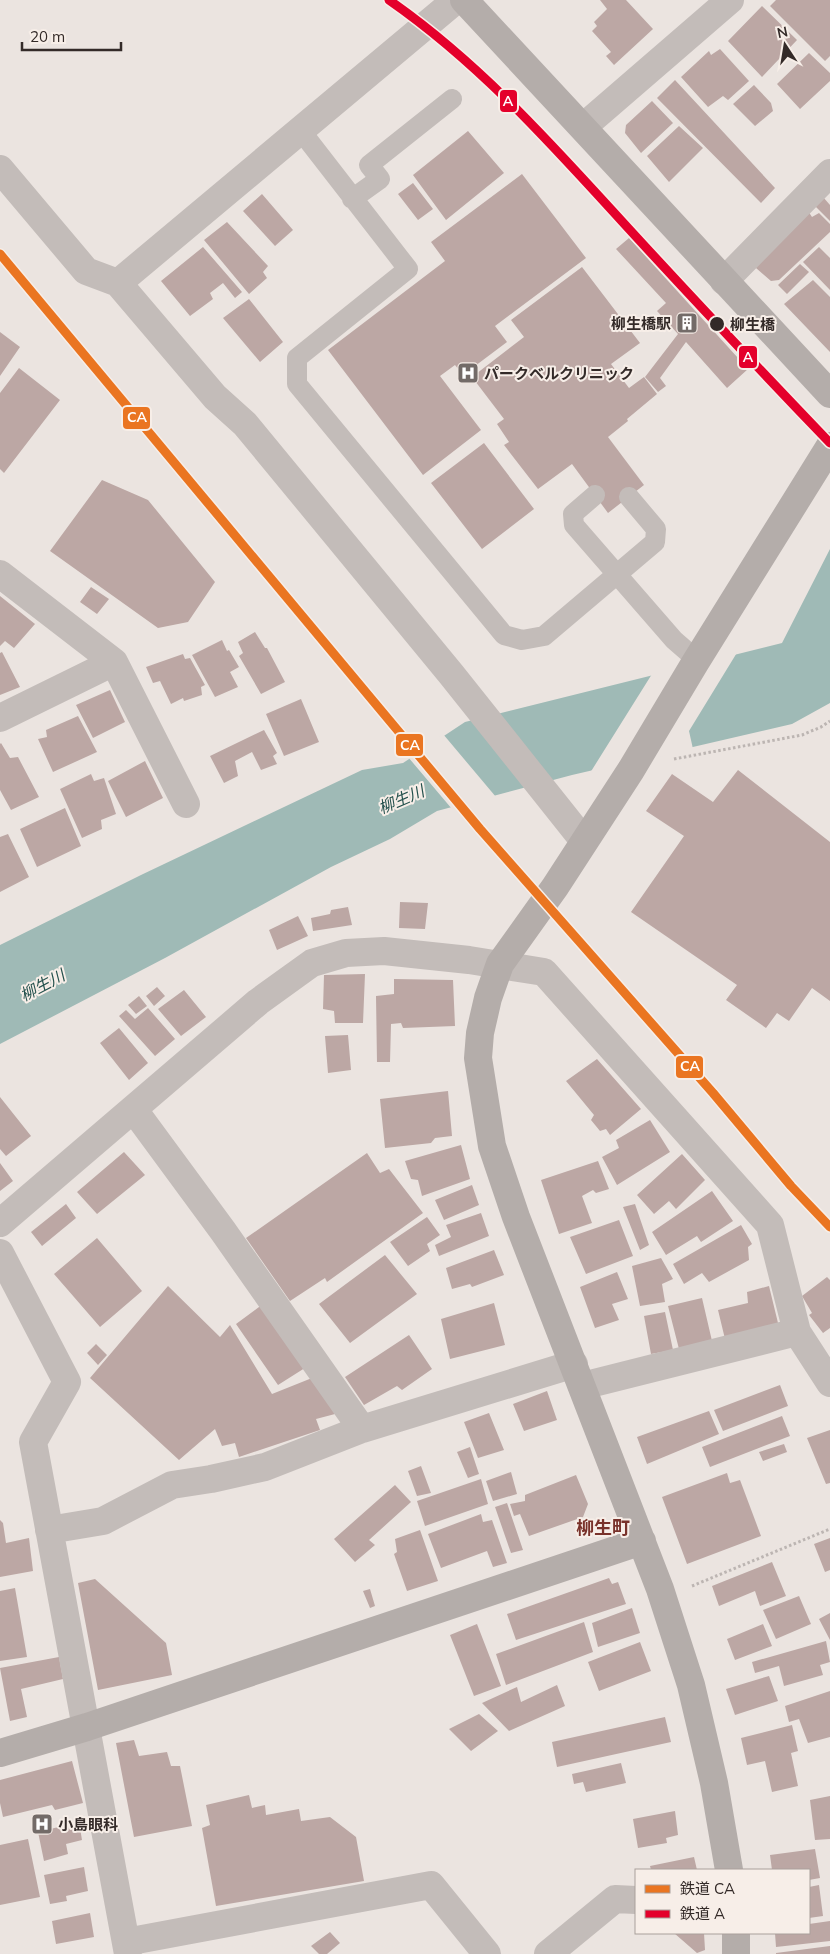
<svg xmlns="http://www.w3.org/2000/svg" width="830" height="1954" viewBox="0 0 830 1954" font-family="Mulish,'Noto Sans JP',sans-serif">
  <rect width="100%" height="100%" fill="#ebe4e0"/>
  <!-- water -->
  <path fill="#9fbab6" d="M830,549V703L792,724L572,775L437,811L390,839L331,867L165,958L0,1044V945L141,875L362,770L403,763L465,722L782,643Z"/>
  <!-- pier -->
  <path fill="#ebe4e0" d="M738,651L689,731L693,749L590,773L652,674Z
    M443,734L496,797L452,809L408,757Z"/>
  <!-- building -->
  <path fill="#bca7a4" d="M600,0H626L653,29L614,65L606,56L611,52L592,31L597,26L594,22L607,9Z
    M776,0H830V56L825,61L770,6Z
    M762,6L797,40L762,77L728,41Z
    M720,49L749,81L728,100L723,96L708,107L681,77L709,51L711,55Z
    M809,53L830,73V81L800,109L777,84Z
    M675,80L775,188L761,203L657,98Z
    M754,85L771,103L773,111L755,126L733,104Z
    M652,101L673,123L641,153L625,133L626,125Z
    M679,126L703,148L669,182L647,156Z
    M468,131L504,173L446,220L413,175Z
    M522,174L586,258L495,326L507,342L463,375L455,365L440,376L481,430L423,475L328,350L445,261L431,242Z
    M413,183L433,209L418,220L398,194Z
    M262,194L293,230L275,246L243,211Z
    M823,197L830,205V221L814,205Z
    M808,211L812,217L819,213L830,224V232L779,280L771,281L756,268L757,262Z
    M227,222L268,266L263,272L267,278L249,294L204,240Z
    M629,238L748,369L727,388L686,342L660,378L666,386L658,392L645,377L678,334L657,311L666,303L616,249Z
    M203,247L242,292L235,298L223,283L210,293L213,299L190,316L161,281Z
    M819,247L830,258V290L803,262Z
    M800,264L809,272L787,294L778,285Z
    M582,267L640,343L611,364L629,388L644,377L657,394L627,419L628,421L608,437L644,485L608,513L572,464L538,489L504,445L509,442L497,424L504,419L472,377L524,337L511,320Z
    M813,280L830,297V352L784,304Z
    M249,299L283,342L260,362L223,318Z
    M0,332L20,347L0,376Z
    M19,368L60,400L4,473L0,469V393Z
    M484,443L534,509L482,549L431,483Z
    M102,480L148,500L215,582L188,622L158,628L50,551Z
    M91,587L109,599L97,614L80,602Z
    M0,596L35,624L14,648L5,641L0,646Z
    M255,632L265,648H267L285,682L261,694L239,656L243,653L238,642Z
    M222,640L227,651L229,650L239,667L230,672L238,687L215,697L192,655Z
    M2,652L20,687L0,695V653Z
    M183,654L185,659L190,658L205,685L201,687L202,695L184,701L183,698L171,704L160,681L153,683L146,667Z
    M110,690L125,722L93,738L76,705Z
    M301,699L319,742L284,756L266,714Z
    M78,716L97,752L53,772L38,739L47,737L46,730Z
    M264,730L277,753L273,756L277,764L261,770L252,752L235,761L238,776L224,783L210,756Z
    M1,743L10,758L18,757L39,797L11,810L0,790V744Z
    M145,761L163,798L126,817L108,781Z
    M738,770L830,842V1001L812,988L789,1021L777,1013L766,1028L726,1000L737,985L631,912L684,836L646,811L672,774L713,802Z
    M91,774L94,781L104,778L116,814L101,820L102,829L82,838L60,789Z
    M65,808L81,846L37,867L20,829Z
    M8,834L29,877L0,892V837Z
    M400,902L428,903L425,929L399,928Z
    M348,907L352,925L313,931L311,918L330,914L331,910Z
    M298,916L308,936L277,950L269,930Z
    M365,974L363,1023H335L334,1011L323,1009L324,975Z
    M394,979L453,980L455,1026L403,1028L401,1023L391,1024L390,1062H377L376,996L394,994Z
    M157,987L165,996L154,1006L146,996Z
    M184,990L206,1017L181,1036L158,1009Z
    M139,996L147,1006L136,1014L128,1005Z
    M148,1008L175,1039L155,1056L119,1016L126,1010L135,1019Z
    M119,1028L148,1063L129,1080L100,1043Z
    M348,1035L351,1070L328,1073L325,1036Z
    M597,1059L641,1109L610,1135L606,1129L600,1131L591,1120L594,1115L566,1081Z
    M448,1091L452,1136L435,1138L431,1143L385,1148L380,1099Z
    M0,1097L31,1136L6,1156L0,1149Z
    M650,1120L670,1152L617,1185L602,1157L619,1148L616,1140Z
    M461,1145L470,1179L422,1196L418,1180L411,1179L405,1161Z
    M124,1152L145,1175L97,1214L77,1192Z
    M367,1153L380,1173L389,1169L423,1213L327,1282L325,1278L290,1301L246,1238Z
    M682,1154L705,1180L676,1209L669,1201L654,1214L637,1195Z
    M598,1161L609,1189L596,1193L593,1190L582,1196L592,1223L559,1234L541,1180Z
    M0,1163L13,1181L0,1191Z
    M472,1185L479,1205L444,1220L435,1200Z
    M712,1191L733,1221L701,1242L697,1236L666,1255L652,1232Z
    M66,1204L76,1218L42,1246L31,1232Z
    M635,1204L649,1245L640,1250L623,1207Z
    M481,1213L489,1236L439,1256L435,1245L451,1237L446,1225Z
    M427,1217L440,1235L427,1244L430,1251L408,1266L390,1242Z
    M619,1220L633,1256L586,1274L570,1237Z
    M741,1225L752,1244L748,1247L749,1260L709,1282L702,1273L684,1284L673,1264Z
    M97,1238L142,1291L100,1327L54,1274Z
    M494,1250L504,1275L472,1287L470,1284L452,1289L446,1268Z
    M385,1255L417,1294L350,1343L319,1304Z
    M661,1258L673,1279L662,1284L665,1302L640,1306L632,1266Z
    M617,1272L628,1299L612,1304L619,1320L595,1328L580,1287Z
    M827,1277L830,1280V1328L823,1333L809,1315L812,1313L802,1296Z
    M168,1286L220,1337L230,1325L272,1394L312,1378L335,1414L316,1419L320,1430L239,1457L235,1443L222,1446L215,1429L179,1460L90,1378Z
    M769,1286L778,1323L725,1339L718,1310L748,1303L747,1292Z
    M702,1298L712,1341L679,1349L668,1306Z
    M494,1303L505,1345L450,1359L441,1319Z
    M263,1304L308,1366L278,1385L236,1324Z
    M665,1312L673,1350L651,1354L644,1316Z
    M409,1335L432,1369L402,1390L397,1386L364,1405L345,1377Z
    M96,1344L107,1355L98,1365L87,1353Z
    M780,1385L788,1406L723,1431L714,1410Z
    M547,1391L557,1420L524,1431L513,1404Z
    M709,1411L719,1434L647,1464L637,1437Z
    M489,1413L504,1450L478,1458L464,1422Z
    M782,1416L790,1436L710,1467L702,1447Z
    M830,1430V1483L826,1484L807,1438Z
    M784,1444L787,1452L763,1461L759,1452Z
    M470,1447L479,1474L468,1478L457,1452Z
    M421,1466L431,1493L417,1496L408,1471Z
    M511,1472L517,1494L493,1501L486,1481Z
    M727,1473L730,1483L740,1480L761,1536L687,1564L662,1497Z
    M576,1475L588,1504L583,1517L529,1536L520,1514L514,1516L510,1504L525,1501V1495Z
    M481,1479L488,1504L425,1526L417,1501Z
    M395,1485L411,1502L369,1540L375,1545L355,1562L334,1539Z
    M507,1503L523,1550L511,1553L495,1507Z
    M481,1514L483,1522L492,1520L507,1563L493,1567L487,1551L441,1568L428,1534Z
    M0,1520L3,1523L6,1543L29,1538L33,1571L0,1577Z
    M420,1530L438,1581L407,1591L394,1554L397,1552L395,1539Z
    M830,1538V1570L825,1572L814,1544Z
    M772,1562L786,1596L760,1606L755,1591L719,1606L712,1586Z
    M609,1578L612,1584L618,1582L626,1604L516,1640L507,1614Z
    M95,1579L166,1643L172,1675L98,1690L78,1583Z
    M15,1588L27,1657L0,1661V1591Z
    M370,1589L375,1606L370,1608L363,1591Z
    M799,1596L811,1624L776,1639L763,1610Z
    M632,1608L640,1633L598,1647L592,1623Z
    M830,1613V1640L819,1619Z
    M584,1622L593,1652L506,1685L496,1654Z
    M477,1624L501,1686L474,1696L450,1635Z
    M763,1624L772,1646L735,1660L727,1639Z
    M826,1641L830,1662L820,1665L823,1675L784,1686L779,1666L755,1673L752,1662Z
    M640,1642L651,1671L599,1691L588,1662Z
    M59,1657L63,1679L21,1689L27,1717L10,1721L0,1668Z
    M769,1676L778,1701L735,1715L726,1689Z
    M557,1685L565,1706L509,1731L482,1703L517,1687L521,1702Z
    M830,1691V1737L808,1743L799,1719L789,1722L785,1706Z
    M479,1714L498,1731L471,1751L449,1729Z
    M665,1717L671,1742L557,1767L552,1742Z
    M792,1725L798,1751L791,1753L798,1786L772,1792L765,1761L747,1765L741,1738Z
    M134,1740L139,1756L167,1752L171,1766H180L192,1826L134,1837L116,1743Z
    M72,1761L83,1803L55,1810L52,1805L3,1817L0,1803V1780Z
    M621,1763L626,1783L586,1792L583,1782L574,1784L572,1774Z
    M249,1795L252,1808L265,1805L266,1815L299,1809L301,1821L330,1817L356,1837L364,1881L216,1906L202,1828L210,1825L206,1805Z
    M830,1796V1839L815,1840L810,1800Z
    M675,1811L678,1835L666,1838L667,1843L638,1848L633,1819Z
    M79,1822L82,1840L66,1844L68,1854L44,1861L38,1832Z
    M28,1839L40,1897L0,1905V1845Z
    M815,1849L820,1878L809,1880V1870H772L770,1855Z
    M694,1857L697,1870H651L650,1866Z
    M84,1867L88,1891L66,1896L67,1901L50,1904L44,1875Z
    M819,1885L823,1916L809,1918V1887Z
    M90,1913L94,1937L56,1944L52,1921Z
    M830,1921V1941L776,1947L775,1933H809V1924Z
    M330,1932L340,1943L327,1954H319L311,1946Z
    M674,1933H704L705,1950L697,1953Z
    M830,1946V1954H776V1953Z"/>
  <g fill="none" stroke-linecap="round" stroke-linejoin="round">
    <!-- path -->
    <path stroke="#bcb5b2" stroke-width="3" stroke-dasharray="2.5 2.5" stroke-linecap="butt" d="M674,759L802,735L821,727L830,721
      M692,1586L830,1529"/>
    <!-- lane -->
    <path stroke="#c3bcb9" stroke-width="20" d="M301,131L408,269L297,358V384L504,635L522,640L544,636L655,542L656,529L629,497
      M352,199L380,179L369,165L452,99
      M595,495L573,514L574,525L674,640L697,660"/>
    <!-- street -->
    <path stroke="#c3bcb9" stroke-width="28" d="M583,127L730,0
      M0,169L86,271L118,283L215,397L245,424L451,674L584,841
      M724,281L830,173
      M118,283L456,0
      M0,574L114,662L0,718
      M114,662L186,804
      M134,1110L223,1231L362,1429
      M0,1223L258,1002L312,963L346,953L384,951L469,960L544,972L770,1225L797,1332L830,1383
      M0,1253L67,1382L33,1442L128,1954
      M582,1386L797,1332
      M49,1530L103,1521L172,1485L211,1479L265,1467L362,1429L574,1364
      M126,1942L431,1885L487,1954
      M548,1954L615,1899L636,1900"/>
    <!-- secondary -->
    <path stroke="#b4adaa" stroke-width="28" d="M464,0L830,394
      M0,1753L87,1727L642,1541
      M729,1870L714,1783L691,1685L660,1589L516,1217L492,1146L478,1058L480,1033L488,998L500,964L555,887L631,770L695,663L830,446
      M736,1933V1954"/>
    <!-- rail-1 casing -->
    <g stroke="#f7eee8" stroke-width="12">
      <path id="rail-1" d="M0,254L480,829L713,1093L791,1186L830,1227"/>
    </g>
    <!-- rail-2 casing -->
    <g stroke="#f7eee8" stroke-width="12">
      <path id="rail-2" d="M389,0C481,64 554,147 629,229C695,301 762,372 830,443"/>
    </g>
    <!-- rail-1 -->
    <use href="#rail-1" stroke="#ea7521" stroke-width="9"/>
    <!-- rail-2 -->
    <use href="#rail-2" stroke="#e4002b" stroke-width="9"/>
  </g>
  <!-- icons -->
  <defs>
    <g id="building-square" transform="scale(1.125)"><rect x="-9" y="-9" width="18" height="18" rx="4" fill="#736b68" stroke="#f7eee8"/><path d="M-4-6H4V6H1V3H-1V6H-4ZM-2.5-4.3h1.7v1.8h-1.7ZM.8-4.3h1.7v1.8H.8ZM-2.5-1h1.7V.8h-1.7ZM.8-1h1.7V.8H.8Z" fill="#fff"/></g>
    <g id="hospital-square" transform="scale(1.125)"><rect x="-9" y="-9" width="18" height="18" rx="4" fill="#736b68" stroke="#f7eee8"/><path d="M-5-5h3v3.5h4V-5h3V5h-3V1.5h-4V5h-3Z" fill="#fff"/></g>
  </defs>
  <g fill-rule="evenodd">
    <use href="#building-square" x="687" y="323"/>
    <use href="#hospital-square" x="468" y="373"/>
    <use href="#hospital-square" x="42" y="1824"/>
  </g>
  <!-- markers -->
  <circle fill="#332a28" stroke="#f7eee8" stroke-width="2" cx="717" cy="324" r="8"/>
  <g text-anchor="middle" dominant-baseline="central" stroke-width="4" stroke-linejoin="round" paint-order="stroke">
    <!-- poi labels -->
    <g font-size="15" font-weight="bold" fill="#332a28" stroke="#f7eee8" text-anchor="start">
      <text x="671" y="323" text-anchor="end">柳生橋駅</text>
      <text x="484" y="373">パークベルクリニック</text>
      <text x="58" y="1824">小島眼科</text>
    </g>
    <!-- stop labels -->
    <g font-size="15" font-weight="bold" fill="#332a28" stroke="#f7eee8" text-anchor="start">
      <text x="730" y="324">柳生橋</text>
    </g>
    <!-- water labels -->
    <g font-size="16" font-style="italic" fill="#23504c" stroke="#f7eee8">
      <text transform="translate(401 799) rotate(-23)">柳生川</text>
      <text transform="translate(42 985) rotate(-28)">柳生川</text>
    </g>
    <!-- quarter labels -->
    <g font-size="18" font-weight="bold" fill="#79322b" stroke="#f7eee8">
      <text x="603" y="1527">柳生町</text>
    </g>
  </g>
  <g stroke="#f7eee8" stroke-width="2">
    <rect x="499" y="89" width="19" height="24" rx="5" fill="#e4002b"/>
    <rect x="738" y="345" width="20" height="24" rx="5" fill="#e4002b"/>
    <rect x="122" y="406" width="29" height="24" rx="5" fill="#ea7521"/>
    <rect x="395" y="733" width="29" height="24" rx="5" fill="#ea7521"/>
    <rect x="675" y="1055" width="29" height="24" rx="5" fill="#ea7521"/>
  </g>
  <g font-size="14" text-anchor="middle" font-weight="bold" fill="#fff">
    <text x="508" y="106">A</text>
    <text x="748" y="362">A</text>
    <text x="137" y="422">CA</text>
    <text x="410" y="750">CA</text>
    <text x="690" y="1071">CA</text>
  </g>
  <!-- legend -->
  <rect x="635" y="1869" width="175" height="65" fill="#f7eee8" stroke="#a9a09b"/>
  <rect x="645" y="1885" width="25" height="8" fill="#ea7521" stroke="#a9a09b"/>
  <text x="680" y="1894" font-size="15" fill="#332a28">鉄道 CA</text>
  <rect x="645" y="1910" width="25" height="8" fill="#e4002b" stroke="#a9a09b"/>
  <text x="680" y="1919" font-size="15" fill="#332a28">鉄道 A</text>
  <!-- north arrow -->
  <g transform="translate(785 45) rotate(348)" stroke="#f7eee8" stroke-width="4" paint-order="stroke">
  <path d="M0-4L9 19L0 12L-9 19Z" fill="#332a28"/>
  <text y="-8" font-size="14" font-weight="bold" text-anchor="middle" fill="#332a28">N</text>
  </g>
  <!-- scale -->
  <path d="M22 42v8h99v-8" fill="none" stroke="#332a28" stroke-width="2.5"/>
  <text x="30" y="42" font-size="15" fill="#332a28" stroke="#f7eee8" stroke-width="4" paint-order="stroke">20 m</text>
</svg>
